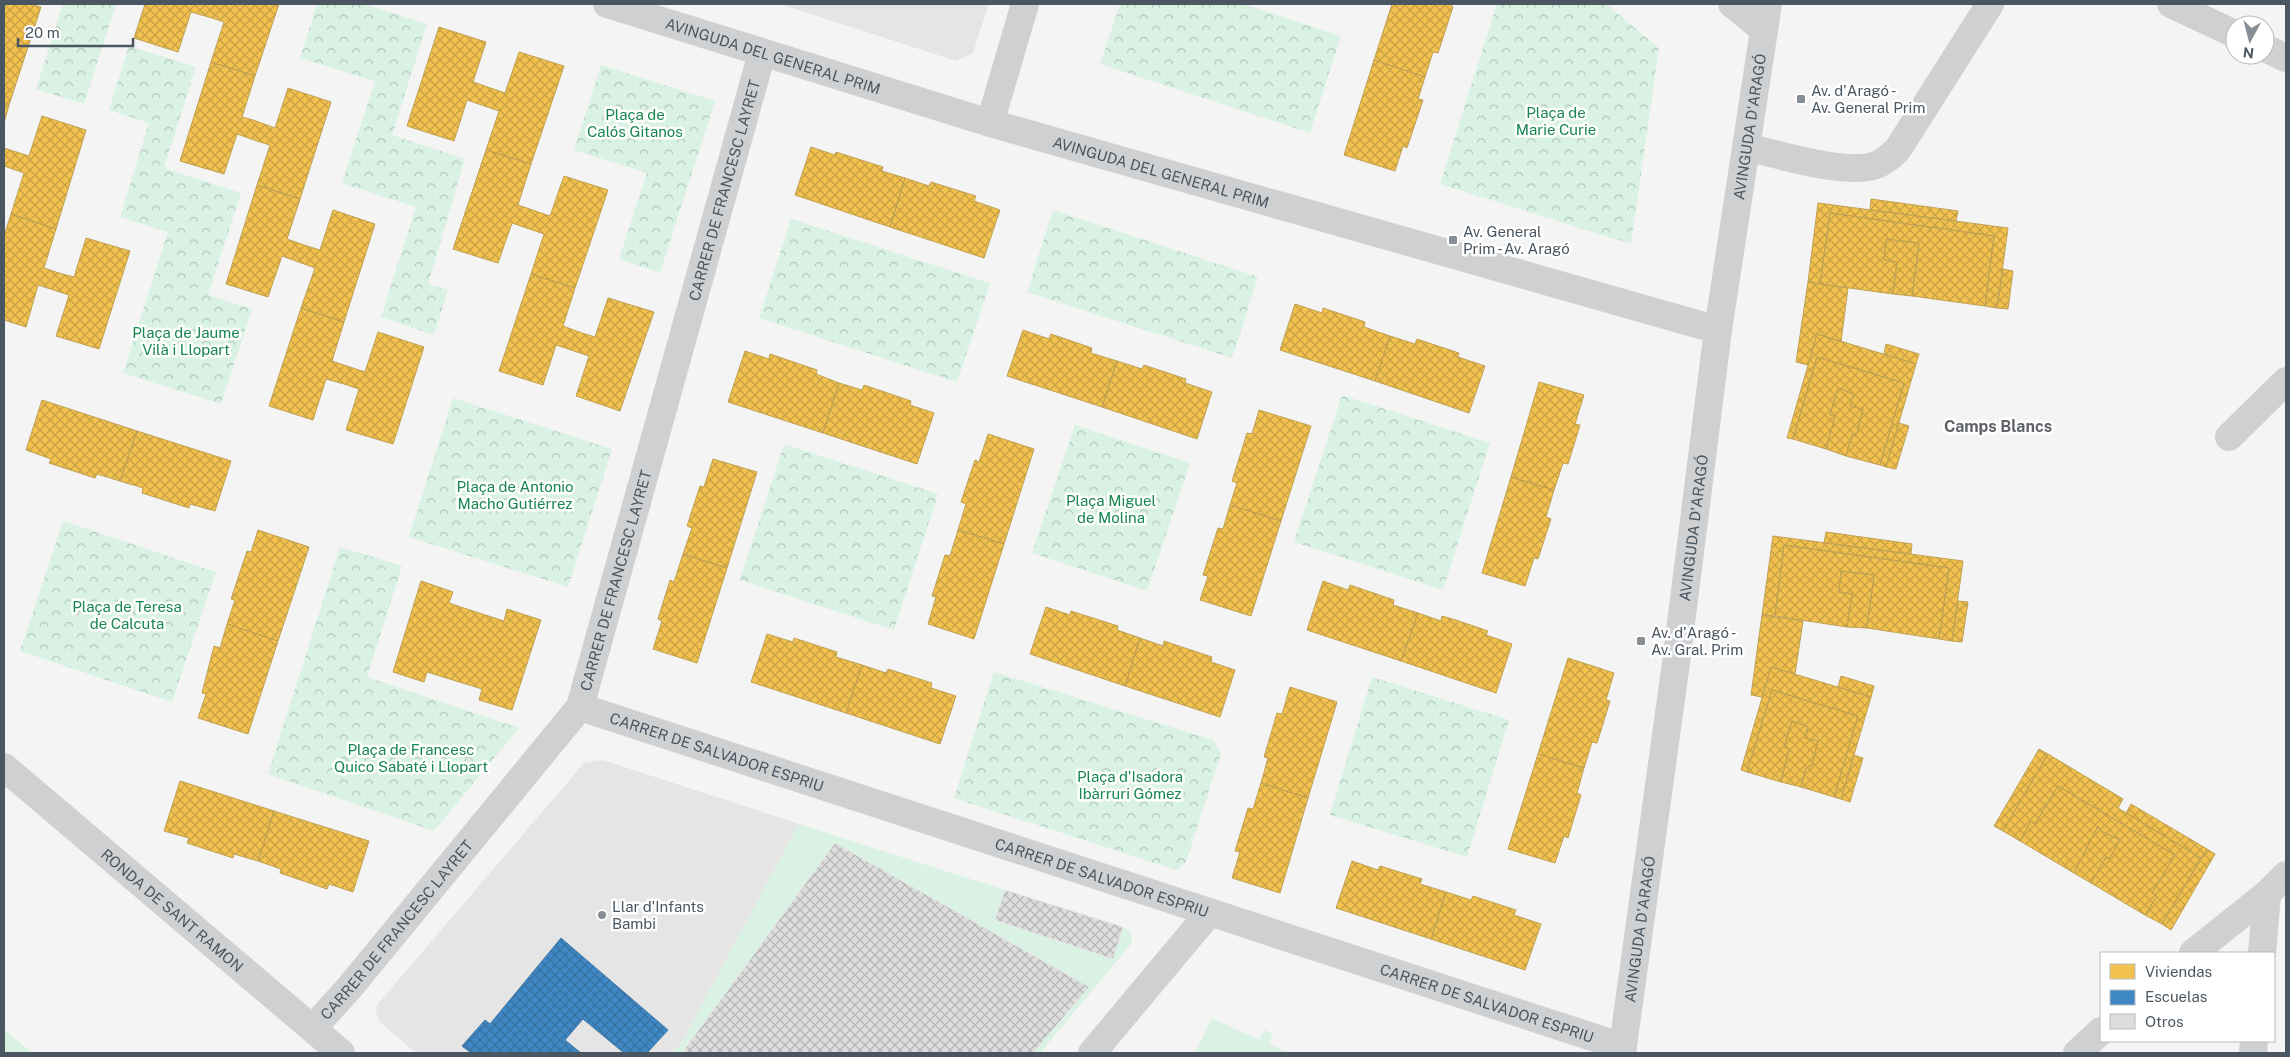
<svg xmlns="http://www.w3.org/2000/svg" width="2290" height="1057" viewBox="0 0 2290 1057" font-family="'Public Sans',sans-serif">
  <defs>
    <pattern id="forest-crowns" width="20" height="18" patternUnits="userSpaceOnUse" patternTransform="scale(1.25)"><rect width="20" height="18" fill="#d9f2e3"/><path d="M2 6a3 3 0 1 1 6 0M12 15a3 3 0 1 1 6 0" fill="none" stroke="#b2c7bb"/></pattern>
    <pattern id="homes-cross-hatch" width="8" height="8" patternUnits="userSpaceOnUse" patternTransform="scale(1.25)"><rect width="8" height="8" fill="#f2c14e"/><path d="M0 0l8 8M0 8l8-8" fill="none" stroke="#c6a044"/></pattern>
    <pattern id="schools-cross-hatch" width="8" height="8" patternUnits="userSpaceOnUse" patternTransform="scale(1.25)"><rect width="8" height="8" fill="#3f88c5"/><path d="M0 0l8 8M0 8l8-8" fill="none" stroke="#3772a3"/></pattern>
    <pattern id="building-cross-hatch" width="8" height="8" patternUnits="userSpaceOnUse" patternTransform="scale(1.25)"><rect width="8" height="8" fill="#ddddde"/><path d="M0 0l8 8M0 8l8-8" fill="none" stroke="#b5b6b7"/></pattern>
  </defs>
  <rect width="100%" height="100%" fill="#f4f4f4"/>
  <!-- education -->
  <path fill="#e6e5e6" d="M780,4H989L973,53L956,61Z
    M603,760L799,824L682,1042L672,1053H416L381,1023L376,1014L377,1005L584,763Z"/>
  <!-- grass -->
  <path fill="#d9f2e3" d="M799,824L1130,930L1132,943L1040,1053H672L682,1042Z
    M1212,1018L1259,1040L1265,1030L1273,1034L1269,1044L1288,1053H1195Z
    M4,1029L32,1053H4Z"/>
  <!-- forest -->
  <path fill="url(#forest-crowns)" d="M63,4H116L84,104L36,89Z
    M317,4H364L427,24L392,135L465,159L428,284L448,290L434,335L381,317L416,207L342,183L375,81L300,58Z
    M1120,4H1243L1341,36L1310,133L1100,64Z
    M1497,4H1606L1659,48L1631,244L1440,184Z
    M129,46L196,67L164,168L241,193L208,295L252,309L221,404L123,373L168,232L120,217L149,123L109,110Z
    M601,65L715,101L660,273L619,259L647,173L574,150Z
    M1053,210L1258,277L1232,358L1027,292Z
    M791,219L990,283L957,382L759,318Z
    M1342,395L1490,443L1443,590L1294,542Z
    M453,398L612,449L568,587L409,537Z
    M1075,425L1190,463L1147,591L1032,553Z
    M784,444L938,494L894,630L740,580Z
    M63,521L216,572L172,702L20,651Z
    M340,547L402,566L367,677L519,728L434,831L268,774Z
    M994,672L1213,740L1221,753L1186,862L1176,870L954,798Z
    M1372,677L1509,720L1467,857L1330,815Z"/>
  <!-- homes -->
  <path fill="url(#homes-cross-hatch)" stroke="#c0a154" d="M4,4H29L41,7L9,105L4,103Z
    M145,4H279L255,76L211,62L224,22L212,18L191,12L178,52L134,38Z
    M1392,4H1449L1453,7L1438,53L1433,52L1425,77L1374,60Z
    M439,27L486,42L473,82L505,93L519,52L564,66L531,164L486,150L499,111L467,100L454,141L407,126Z
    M1374,60L1425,77L1418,99L1423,100L1407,148L1403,146L1395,171L1344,155Z
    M211,62L255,76L242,117L253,120L275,128L288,88L331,102L300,199L257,185L270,145L257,141L237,134L224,174L180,161Z
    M4,103L9,105L4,123Z
    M42,116L86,130L56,229L11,214L24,173L4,166V148L29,156Z
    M811,147L835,155L836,152L883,167L882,171L905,178L890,227L795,195Z
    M486,150L531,164L518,205L550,216L564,176L608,190L575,288L531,274L544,234L512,223L498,263L453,249Z
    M905,178L929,186L931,182L976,196L974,201L1000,210L984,258L890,227Z
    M257,185L300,199L287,239L304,245L320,250L333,210L375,224L344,322L301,308L315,268L282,256L268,297L226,284Z
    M1871,199L1958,211L1956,221L1870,210Z
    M1818,203L2008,228L1997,308L1985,306L1994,236L1830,213L1820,284L1808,282Z
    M1830,213L1994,236L1985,306L1912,296L1919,243L1886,239L1884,260L1897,262L1893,294L1820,284Z
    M11,214L56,229L44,268L59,273L74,277L86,238L130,251L99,349L56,336L69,295L38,285L26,327L4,320V236Z
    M1886,239L1919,243L1912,296L1893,294L1897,262L1884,260Z
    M2003,269L2013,271L2008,309L1997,308Z
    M531,274L575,288L563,326L582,333L595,337L608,298L654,312L620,411L576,396L589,356L556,345L543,385L499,371Z
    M1808,282L1848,288L1841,342L1817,334L1808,365L1796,362Z
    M1295,304L1322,313L1323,308L1365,322L1364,327L1390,336L1375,381L1280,350Z
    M301,308L344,322L332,361L365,372L378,332L424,347L393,444L346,430L359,389L344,384L326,379L313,420L269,406Z
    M1023,330L1049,339L1051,334L1092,348L1091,353L1117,361L1102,407L1007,376Z
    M1817,334L1916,364L1886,467L1880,465L1904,383L1817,357L1793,439L1787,438Z
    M1390,336L1415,344L1417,339L1459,353L1458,357L1485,366L1469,413L1375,381Z
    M1886,344L1919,354L1916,364L1884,354Z
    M745,351L769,359L770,354L817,370L816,374L839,383L823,433L728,402Z
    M1817,357L1904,383L1880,465L1846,456L1852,435L1857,433L1863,409L1850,406L1854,394L1838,388L1830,415L1835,416L1826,449L1793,439Z
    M1117,361L1142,369L1144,365L1186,379L1185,383L1212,392L1197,439L1102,407Z
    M1539,382L1584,395L1575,424L1580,425L1568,464L1563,463L1554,490L1511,477Z
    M839,383L862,390L864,385L911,401L910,405L934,413L917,464L823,433Z
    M1838,388L1854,394L1850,406L1863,409L1857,433L1852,435L1846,456L1826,449L1835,416L1830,415Z
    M42,400L137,431L120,481L97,474L95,478L49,463L51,459L26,450Z
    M1259,410L1311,426L1281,521L1230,505L1237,483L1232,481L1247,433L1252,434Z
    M1899,423L1909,426L1896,469L1886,467Z
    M137,431L231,461L215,511L190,504L189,508L142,493L143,488L120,481Z
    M988,434L1034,449L1004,544L958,530L966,504L961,502L975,460L979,462Z
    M713,459L757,472L727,568L683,554L692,528L687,526L700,486L704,487Z
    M1511,477L1554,490L1546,517L1551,519L1538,559L1534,558L1525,586L1482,573Z
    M1230,505L1281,521L1251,616L1200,600L1208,576L1203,575L1218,528L1223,529Z
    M258,530L309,547L278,641L227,624L235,600L231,599L247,551L251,552Z
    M958,530L1004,544L974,639L928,624L936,597L932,596L945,555L950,556Z
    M1826,532L1912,544L1911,554L1824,543Z
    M1773,536L1963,561L1952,641L1939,639L1949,568L1784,545L1775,616L1762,615Z
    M1784,545L1949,568L1939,639L1867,628L1874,575L1841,571L1839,592L1852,594L1847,627L1775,616Z
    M683,554L727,568L697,663L653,649L662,621L658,619L670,580L674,582Z
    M1841,571L1874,575L1867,628L1847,627L1852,594L1839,592Z
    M421,581L453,592L449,603L467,609L504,621L507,609L541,620L512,710L479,700L482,689L427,672L424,682L393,672Z
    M1323,581L1348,590L1350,585L1394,600L1393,605L1418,613L1401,661L1307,630Z
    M1958,601L1968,602L1962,642L1952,641Z
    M1046,607L1070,615L1071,611L1118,626L1117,630L1140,638L1125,686L1030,654Z
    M1418,613L1441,621L1442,616L1456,620L1488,631L1486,635L1512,644L1496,693L1401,661Z
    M1762,615L1803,621L1795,674L1771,667L1762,697L1751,695Z
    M227,624L278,641L248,734L198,718L206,694L202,693L214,646L220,648Z
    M767,634L793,642L794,638L837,652L836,657L862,665L846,713L751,682Z
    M1140,638L1163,646L1164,641L1212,657L1211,662L1235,670L1220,717L1125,686Z
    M1568,658L1614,673L1606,700L1610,701L1597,743L1592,742L1584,768L1538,754Z
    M862,665L886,673L888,669L932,683L931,688L956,696L940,744L846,713Z
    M1771,667L1871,697L1841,799L1834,797L1858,716L1772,690L1747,772L1741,770Z
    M1841,676L1874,686L1871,697L1838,687Z
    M1290,687L1337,702L1308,798L1261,783L1268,758L1264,757L1277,713L1282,714Z
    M1772,690L1858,716L1834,797L1801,787L1806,768L1812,765L1818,741L1805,738L1808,727L1797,722L1792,721L1784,747L1789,749L1781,782L1747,772Z
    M1792,721L1808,727L1805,738L1818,741L1812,765L1806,768L1801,787L1781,782L1789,749L1784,747Z
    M2039,749L2048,754L2003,831L1994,826Z
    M1538,754L1584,768L1577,793L1581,795L1568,838L1564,836L1555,863L1508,849Z
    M2048,754L2123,799L2118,808L2201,858L2162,924L2145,915L2157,896L2152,893L2175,855L2058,786L2035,824L2031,821L2020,841L2003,831Z
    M1854,755L1863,758L1850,802L1841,799Z
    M180,781L274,811L258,861L234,854L233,858L187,843L189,838L164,831Z
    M1261,783L1308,798L1280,893L1232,878L1240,852L1235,851L1248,808L1253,809Z
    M2058,786L2175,855L2152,893L2157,896L2145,915L2091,883L2106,857L2109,859L2120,840L2101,831L2098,826L2074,873L2020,841L2031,821L2035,824Z
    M2131,804L2207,849L2201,858L2126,813Z
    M274,811L369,841L353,892L329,884L327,889L280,873L281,869L258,861Z
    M2098,826L2101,831L2120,840L2109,859L2106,857L2091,883L2074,873Z
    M2207,849L2215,854L2171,930L2162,924Z
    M1352,861L1378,870L1380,866L1422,879L1420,884L1446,892L1431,939L1336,908Z
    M1446,892L1471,900L1473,896L1516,910L1514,915L1541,924L1525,970L1431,939Z"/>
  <!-- schools -->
  <path fill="url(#schools-cross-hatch)" stroke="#4279a7" d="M561,938L668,1030L647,1053H624L583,1019L565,1040L581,1053H471L462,1046L485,1020L490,1024Z"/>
  <!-- building -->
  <path fill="url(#building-cross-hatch)" stroke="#e5e6e7" d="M835,843L1089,987L1033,1053H682Z
    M1005,890L1123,927L1113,959L995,920Z"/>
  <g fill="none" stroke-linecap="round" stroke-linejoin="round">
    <!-- street -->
    <g stroke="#ced0d2" stroke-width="28">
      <path id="s1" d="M607,4L990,123L1718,330"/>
      <path d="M1732,4L1764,30"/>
      <path d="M2171,4L2235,34"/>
      <path d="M2265,48L2286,58"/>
      <path d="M990,123L1025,4"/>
      <path d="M1746,147C1777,154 1847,176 1876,165C1885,162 1892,155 1898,149L1990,4"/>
      <path d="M2229,437L2286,381"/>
      <path id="s2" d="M580,707L1623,1047"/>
      <path id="s3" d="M4,767L341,1053"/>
      <path d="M2193,953L2267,894L2286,875"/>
      <path d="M2262,953L2267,894"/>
      <path id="s4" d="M313,1028L350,987L580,707L762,53"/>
      <path d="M1092,1053L1210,912"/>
      <path id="s5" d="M1622,1053L1676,663L1718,330L1768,4"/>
      <path d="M2077,1053L2101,1031"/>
      <path d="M2253,1053L2254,1041"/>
    </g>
  </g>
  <!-- markers -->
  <g fill="#868d94" stroke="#fff" stroke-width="2">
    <rect x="1796" y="94" width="10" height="10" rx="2.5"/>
    <rect x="1448" y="235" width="10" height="10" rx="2.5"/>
    <rect x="1636" y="636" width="10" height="10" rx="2.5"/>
    <circle cx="602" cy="915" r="5"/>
  </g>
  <g text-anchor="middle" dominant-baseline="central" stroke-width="5" stroke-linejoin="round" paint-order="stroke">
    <!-- street labels -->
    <g font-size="15" fill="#4a5661" stroke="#fff">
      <text stroke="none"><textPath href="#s1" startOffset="174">AVINGUDA DEL GENERAL PRIM</textPath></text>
      <text stroke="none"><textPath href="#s5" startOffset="935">AVINGUDA D'ARAGÓ</textPath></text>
      <text stroke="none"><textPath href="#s1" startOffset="579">AVINGUDA DEL GENERAL PRIM</textPath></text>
      <text stroke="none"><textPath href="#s4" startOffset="954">CARRER DE FRANCESC LAYRET</textPath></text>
      <text stroke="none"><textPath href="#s5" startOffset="530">AVINGUDA D'ARAGÓ</textPath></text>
      <text stroke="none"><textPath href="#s4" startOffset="549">CARRER DE FRANCESC LAYRET</textPath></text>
      <text stroke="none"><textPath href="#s2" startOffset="144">CARRER DE SALVADOR ESPRIU</textPath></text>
      <text stroke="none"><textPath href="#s2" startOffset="549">CARRER DE SALVADOR ESPRIU</textPath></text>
      <text stroke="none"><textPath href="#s3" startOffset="221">RONDA DE SANT RAMON</textPath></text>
      <text stroke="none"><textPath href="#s5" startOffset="125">AVINGUDA D'ARAGÓ</textPath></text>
      <text stroke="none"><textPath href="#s4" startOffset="129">CARRER DE FRANCESC LAYRET</textPath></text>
      <text stroke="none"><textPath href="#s2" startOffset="954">CARRER DE SALVADOR ESPRIU</textPath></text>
    </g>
    <!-- poi labels -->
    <g font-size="15" fill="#4a5661" stroke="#fff" text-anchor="start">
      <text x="1811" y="90">Av. d'Aragó -<tspan x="1811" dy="17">Av. General Prim</tspan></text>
      <text x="1463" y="231">Av. General<tspan x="1463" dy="17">Prim - Av. Aragó</tspan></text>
      <text x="1651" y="632">Av. d'Aragó -<tspan x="1651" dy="17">Av. Gral. Prim</tspan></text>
      <text x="612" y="906">Llar d'Infants<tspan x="612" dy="17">Bambi</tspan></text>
    </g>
    <!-- park labels -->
    <g font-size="15" fill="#17864f" stroke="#fff">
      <text x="1556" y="112">Plaça de<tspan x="1556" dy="17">Marie Curie</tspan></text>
      <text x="635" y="114">Plaça de<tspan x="635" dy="17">Calós Gitanos</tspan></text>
      <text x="186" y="332">Plaça de Jaume<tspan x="186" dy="17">Vilà i Llopart</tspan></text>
      <text x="515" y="486">Plaça de Antonio<tspan x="515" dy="17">Macho Gutiérrez</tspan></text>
      <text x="1111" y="500">Plaça Miguel<tspan x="1111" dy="17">de Molina</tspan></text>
      <text x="127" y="606">Plaça de Teresa<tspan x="127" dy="17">de Calcuta</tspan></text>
      <text x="411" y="749">Plaça de Francesc<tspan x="411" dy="17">Quico Sabaté i Llopart</tspan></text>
      <text x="1130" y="776">Plaça d'Isadora<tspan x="1130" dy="17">Ibàrruri Gómez</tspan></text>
    </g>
    <!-- neighbourhood labels -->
    <g font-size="16" font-weight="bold" fill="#5f6368" stroke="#fff">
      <text x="1998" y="426">Camps Blancs</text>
    </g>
  </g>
  <!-- border -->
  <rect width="2290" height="1057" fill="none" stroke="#4a5661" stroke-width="10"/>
  <!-- legend -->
  <rect x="2100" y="952" width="175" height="90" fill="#ffffff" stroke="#b7bbc0"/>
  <rect x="2110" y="964" width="25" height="15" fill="#f2c14e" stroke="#b7bbc0"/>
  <text x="2145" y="977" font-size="15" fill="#4a5661">Viviendas</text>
  <rect x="2110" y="990" width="25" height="15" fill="#3f88c5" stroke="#b7bbc0"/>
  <text x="2145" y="1002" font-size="15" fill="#4a5661">Escuelas</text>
  <rect x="2110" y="1014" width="25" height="15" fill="#ddddde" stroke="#b7bbc0"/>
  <text x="2145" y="1027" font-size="15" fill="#4a5661">Otros</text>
  <!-- north arrow -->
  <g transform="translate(2250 40) rotate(187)"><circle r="24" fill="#ffffff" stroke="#b7bbc0"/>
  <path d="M0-4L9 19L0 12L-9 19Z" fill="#868d94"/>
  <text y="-8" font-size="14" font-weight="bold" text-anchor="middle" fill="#4a5661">N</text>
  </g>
  <!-- scale -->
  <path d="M18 38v8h115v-8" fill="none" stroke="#4a5661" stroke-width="2.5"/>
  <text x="25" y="38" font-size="15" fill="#4a5661" stroke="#ffffff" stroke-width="4" paint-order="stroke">20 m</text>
</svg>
